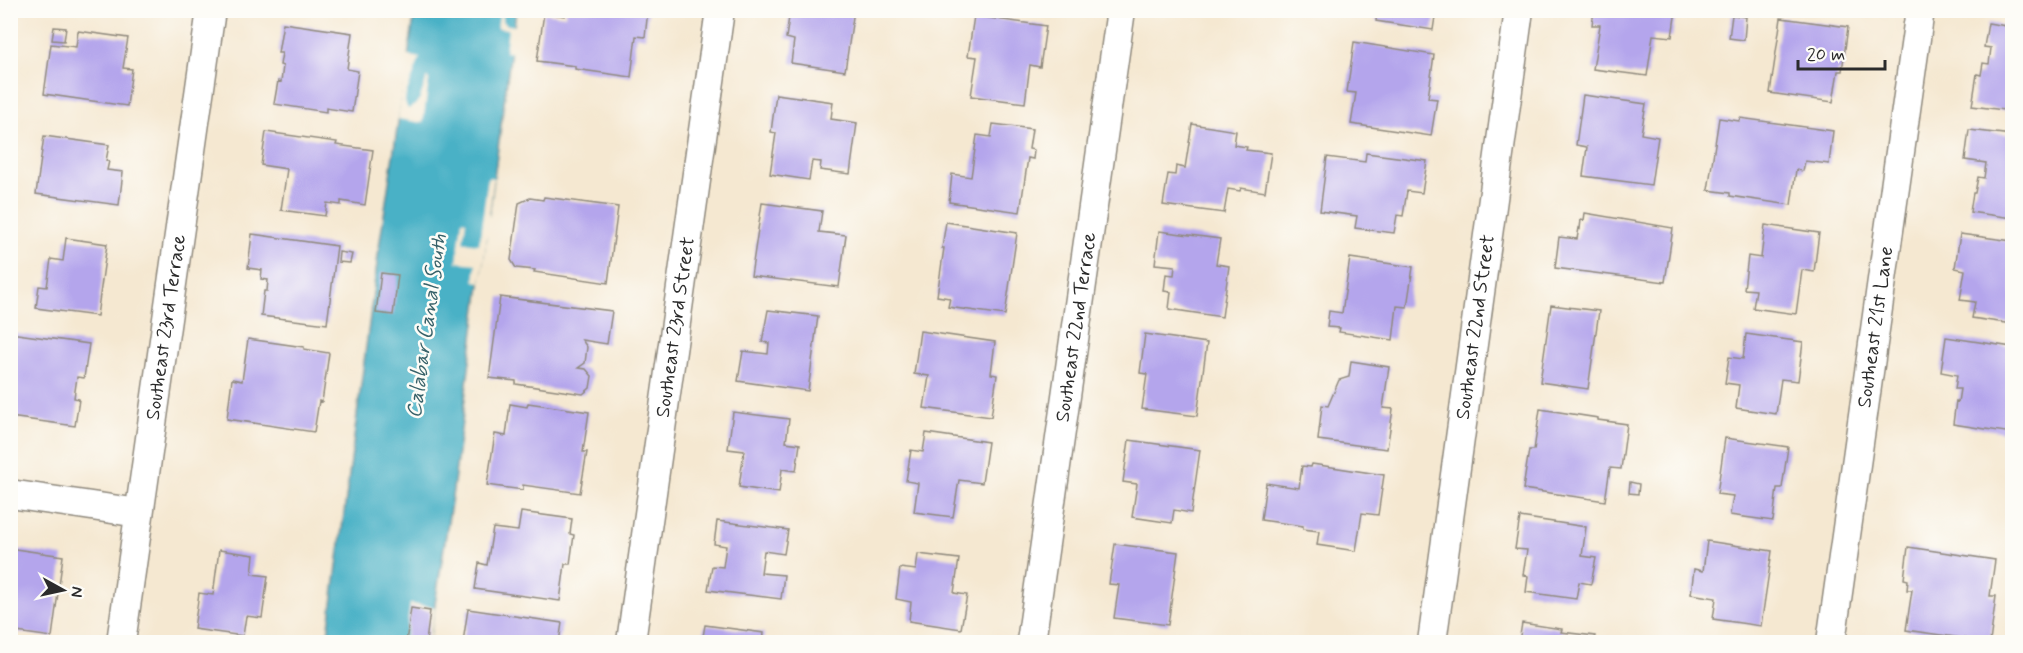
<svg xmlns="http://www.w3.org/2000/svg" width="2023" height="653" viewBox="0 0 2023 653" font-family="Mynerve,sans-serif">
  <rect width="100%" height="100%" fill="#fdfcf7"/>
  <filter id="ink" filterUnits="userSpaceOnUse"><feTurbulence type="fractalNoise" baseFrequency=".0167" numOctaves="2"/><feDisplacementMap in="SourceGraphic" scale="12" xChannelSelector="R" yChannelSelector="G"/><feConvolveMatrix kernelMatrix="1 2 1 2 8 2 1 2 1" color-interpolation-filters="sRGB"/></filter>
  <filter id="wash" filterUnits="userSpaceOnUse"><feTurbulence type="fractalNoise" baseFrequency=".008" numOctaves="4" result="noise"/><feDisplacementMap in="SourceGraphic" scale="24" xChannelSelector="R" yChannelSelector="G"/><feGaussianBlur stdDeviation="1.35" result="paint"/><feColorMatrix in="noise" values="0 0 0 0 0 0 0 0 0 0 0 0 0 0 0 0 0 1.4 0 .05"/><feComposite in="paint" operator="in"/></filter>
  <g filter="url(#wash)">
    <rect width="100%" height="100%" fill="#f5e8d1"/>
    <!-- water -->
    <path fill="#48b1c6" stroke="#3a6e78" stroke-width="1.5" d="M415,11H516L453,490L429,642H327L380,241Z"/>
    <!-- pier -->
    <path fill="#f5e8d1" d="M500,11H503L502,21L508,25L517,26L514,53L505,52L508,29L497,28Z
      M405,55L420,58L406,94L405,102L408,109L415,105L420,98L427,78L429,79L423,123L398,119L403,82L400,81Z
      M488,177L494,178L489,216L492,217L490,236H487L481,282L474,281L476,264L457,262L462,220L466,221L463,242L479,244Z
      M410,604L435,607L429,642H422L425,619L412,617L408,642H405Z"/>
    <g id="blocks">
      <!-- building -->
      <path fill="#b4a5ec" d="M566,10H648L645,37L636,36L631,77L575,69V66L537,61L544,13L565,16Z
        M790,10H854L845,71L791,63L794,40L786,38Z
        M1377,10H1436L1433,30L1376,21Z
        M1594,10H1676L1672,37L1653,35L1647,76L1593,69L1600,25H1592Z
        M1732,15L1746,17L1744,40L1729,38Z
        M974,16L1046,26L1040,67L1030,65L1025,103L971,96L977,57L968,56Z
        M1781,18L1848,27L1842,71H1838L1833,102L1770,93Z
        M283,23L352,33L347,69L358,71L352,112L326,108V112L274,104L278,81L281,82L283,66L280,65L282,53H278Z
        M1988,23L2012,27V111L1972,106L1977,74L1981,75L1983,63L1989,64L1991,48L1984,47Z
        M54,27L66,28L64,41L52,40Z
        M78,31L128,38L123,68L132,69L127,106L44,94L51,44L76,47Z
        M1354,42L1434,55L1428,98L1437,99L1431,136L1351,124L1356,93L1347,92Z
        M776,94L833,102L831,119L857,123L850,174L820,170L821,162L812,161L809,180L770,174L776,133L771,132Z
        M1583,95L1646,104L1641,134L1658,137L1651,185L1583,176L1587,147L1576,145Z
        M1719,118L1739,121L1740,118L1833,131L1829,164L1805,161L1803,171L1796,170L1791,205L1730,196V193L1708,190Z
        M993,124L1032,129L1029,149L1034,150L1033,159L1028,158L1020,212L949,202L952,174L971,177L977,135L991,137Z
        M1192,124L1236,131L1234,145L1247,147L1246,150L1271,153L1265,192L1241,188L1240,191L1228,189L1224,213L1163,205L1168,174L1175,175L1176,166L1185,168Z
        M1969,130L2012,135V218L1970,212L1973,193H1975L1978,177L1984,178L1986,163L1965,160Z
        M266,132L337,142L336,145L373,150L365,205L341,201V205L327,203L325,216L281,210L287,169L261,165Z
        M44,136L109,145L106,161H109L107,170L123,172L119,205L36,194Z
        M1366,153L1427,161L1422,193L1407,191L1403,216L1397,215L1394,233L1355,228L1357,216L1320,211L1327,157L1365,162Z
        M544,197L618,207L608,283L534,272L535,270L516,268L511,260L519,203L530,198L543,200Z
        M762,203L822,211L819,232L846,235L839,287L751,276Z
        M1585,213L1673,228L1665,282L1555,268L1559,237L1577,239L1579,228L1580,229L1581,219L1584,220Z
        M946,222L1017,233L1005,315L948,307L950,298L937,296L944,248H942Z
        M1765,225L1819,233L1814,272L1802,270L1796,314L1753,308L1756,290L1744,289L1748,256L1761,258Z
        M1159,231L1220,239L1216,264L1229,266L1222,317L1169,309L1171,292L1164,291L1166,274L1174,275L1175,266L1155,264Z
        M252,234L337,246L327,324L261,316L264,291H267L268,280L261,279L262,270L248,268Z
        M1960,234L2012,241V324L1972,318L1975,302L1960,300L1965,270L1955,268Z
        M66,238L107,244L97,316L36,308L39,286L47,287L51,259L63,261Z
        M339,252L352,254L350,263L338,262Z
        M1350,258L1413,267L1407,307L1397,306L1393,340L1339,332L1340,328L1327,327L1329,311L1342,313Z
        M381,273L398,275L393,315L376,313Z
        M500,297L612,311L607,344L582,340L587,347L585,363L578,368L586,369L592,376L590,388L583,394L516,384V381L489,378Z
        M1551,305L1599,311L1588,389L1540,382Z
        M768,310L818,316L808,391L738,381L743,351L768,354L769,343L762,342Z
        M920,331L995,342L991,374L997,375L991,417L924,408L929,376L914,374Z
        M10,333L89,344L84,378L77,377L74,398L79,399L75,426L10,417Z
        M1145,334L1207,343L1197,416L1142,409L1147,374L1140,373Z
        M1746,334L1803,342L1798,381L1781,379L1776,414L1736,408L1739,385L1725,383L1729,357L1743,359Z
        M1946,337L2012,347V433L1953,424L1956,401L1958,402L1960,389H1955L1957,375L1941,372Z
        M248,339L304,347V349L329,353L322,402L319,401L314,432L227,419L232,379L242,381Z
        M1351,361L1389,367L1383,408L1393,409L1387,449L1318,440L1322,405L1328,406L1339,380L1349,377Z
        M528,403L589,412L583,452H587L580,493L523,485V490L487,485L495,434L506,436L510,404L527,407Z
        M1540,409L1598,418V420L1627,424L1621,469L1610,468L1605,501L1523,489L1529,450H1534Z
        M733,412L789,419L786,442L800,444L796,471L782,469L779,493L739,487L744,451L728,449Z
        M926,433L988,442L982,483L959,480L953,517L914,512L918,483L906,481L911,450L923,452Z
        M1725,438L1788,447L1782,488H1777L1773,521L1730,515L1733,496L1717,494Z
        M1129,440L1200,450L1191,513L1174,510L1172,523L1132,517L1137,484L1123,482Z
        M1312,464L1384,475L1378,515L1362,513L1356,551L1317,545L1319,531L1303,529V526L1261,520L1266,483L1299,488L1302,466L1311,467Z
        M1630,482L1639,484L1638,494L1629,493Z
        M521,512L572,519L570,534L574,535L570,564H565L560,601L475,589L479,563L487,565L493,528L518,531Z
        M1520,517L1586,527L1582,556L1596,558L1591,584L1579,582L1576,599L1526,592L1528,576L1523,575L1527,550L1515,549Z
        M717,521L788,530L784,554L764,551L761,573L784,575L781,599L708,590L712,566L723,567L726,546L714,544Z
        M1707,541L1772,551L1761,626L1713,619L1716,598L1691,594L1694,569L1703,571Z
        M1115,544L1178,552L1168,625L1114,618L1119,585L1109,584Z
        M1908,547L1995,560L1990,596H1996L1990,642L1906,630L1912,590H1907L1908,580L1904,579Z
        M15,549L63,556L52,637L10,631V580Z
        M219,550L254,555L252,574L268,576L262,618L246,616L243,636L194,629L199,593L213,595Z
        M918,554L959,559L954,593L967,595L961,629L909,621L911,602L896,599L900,568L916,570Z
        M411,608L430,611L426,642H406Z
        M468,609L562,623L559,642H463Z
        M1522,623L1562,629L1561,632L1595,636L1594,642H1519Z
        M705,625L764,633L763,642H702Z"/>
    </g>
  </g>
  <g filter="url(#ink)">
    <use href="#blocks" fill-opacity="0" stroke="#908a7e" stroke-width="1.5"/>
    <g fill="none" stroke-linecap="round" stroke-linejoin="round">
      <!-- minor casing -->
      <g stroke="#908a7e" stroke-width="31">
        <g id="minor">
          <path d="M10,494L139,513"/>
          <path id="s1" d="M121,642L211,10"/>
          <path id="s2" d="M631,642L720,10"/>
          <path id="s3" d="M1031,642L1121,10"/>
          <path id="s4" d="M1432,642L1519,10"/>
          <path id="s5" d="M1831,642L1920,10"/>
        </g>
      </g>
      <!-- minor -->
      <use href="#minor" stroke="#fff" stroke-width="28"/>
    </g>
  </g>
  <g text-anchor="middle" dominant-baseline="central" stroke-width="5" stroke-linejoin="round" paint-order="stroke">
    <!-- street labels -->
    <g font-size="20" fill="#2b2b2b" stroke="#fdfcf7">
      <text stroke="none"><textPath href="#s1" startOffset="318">Southeast 23rd Terrace</textPath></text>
      <text stroke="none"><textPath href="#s2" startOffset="318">Southeast 23rd Street</textPath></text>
      <text stroke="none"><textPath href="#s3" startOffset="318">Southeast 22nd Terrace</textPath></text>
      <text stroke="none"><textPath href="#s5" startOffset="318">Southeast 21st Lane</textPath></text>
      <text stroke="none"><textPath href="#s4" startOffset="318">Southeast 22nd Street</textPath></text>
    </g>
    <!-- water labels -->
    <g font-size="21" font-style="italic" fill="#376169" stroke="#fdfcf7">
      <text transform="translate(427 326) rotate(-82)">Calabar Canal South</text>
    </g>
  </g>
  <!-- margin -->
  <rect width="2023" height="653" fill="none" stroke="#fdfcf7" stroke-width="36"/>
  <!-- north arrow -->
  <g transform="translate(63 590) rotate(98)" stroke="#fdfcf7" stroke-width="4.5" paint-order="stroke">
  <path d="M0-4.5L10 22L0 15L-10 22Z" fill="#2b2b2b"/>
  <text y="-9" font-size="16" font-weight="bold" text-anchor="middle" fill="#2b2b2b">N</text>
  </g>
  <!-- scale -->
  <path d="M1798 60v9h87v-9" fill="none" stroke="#2b2b2b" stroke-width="3"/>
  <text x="1807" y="60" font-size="18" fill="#2b2b2b" stroke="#fdfcf7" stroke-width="4.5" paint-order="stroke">20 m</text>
</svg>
